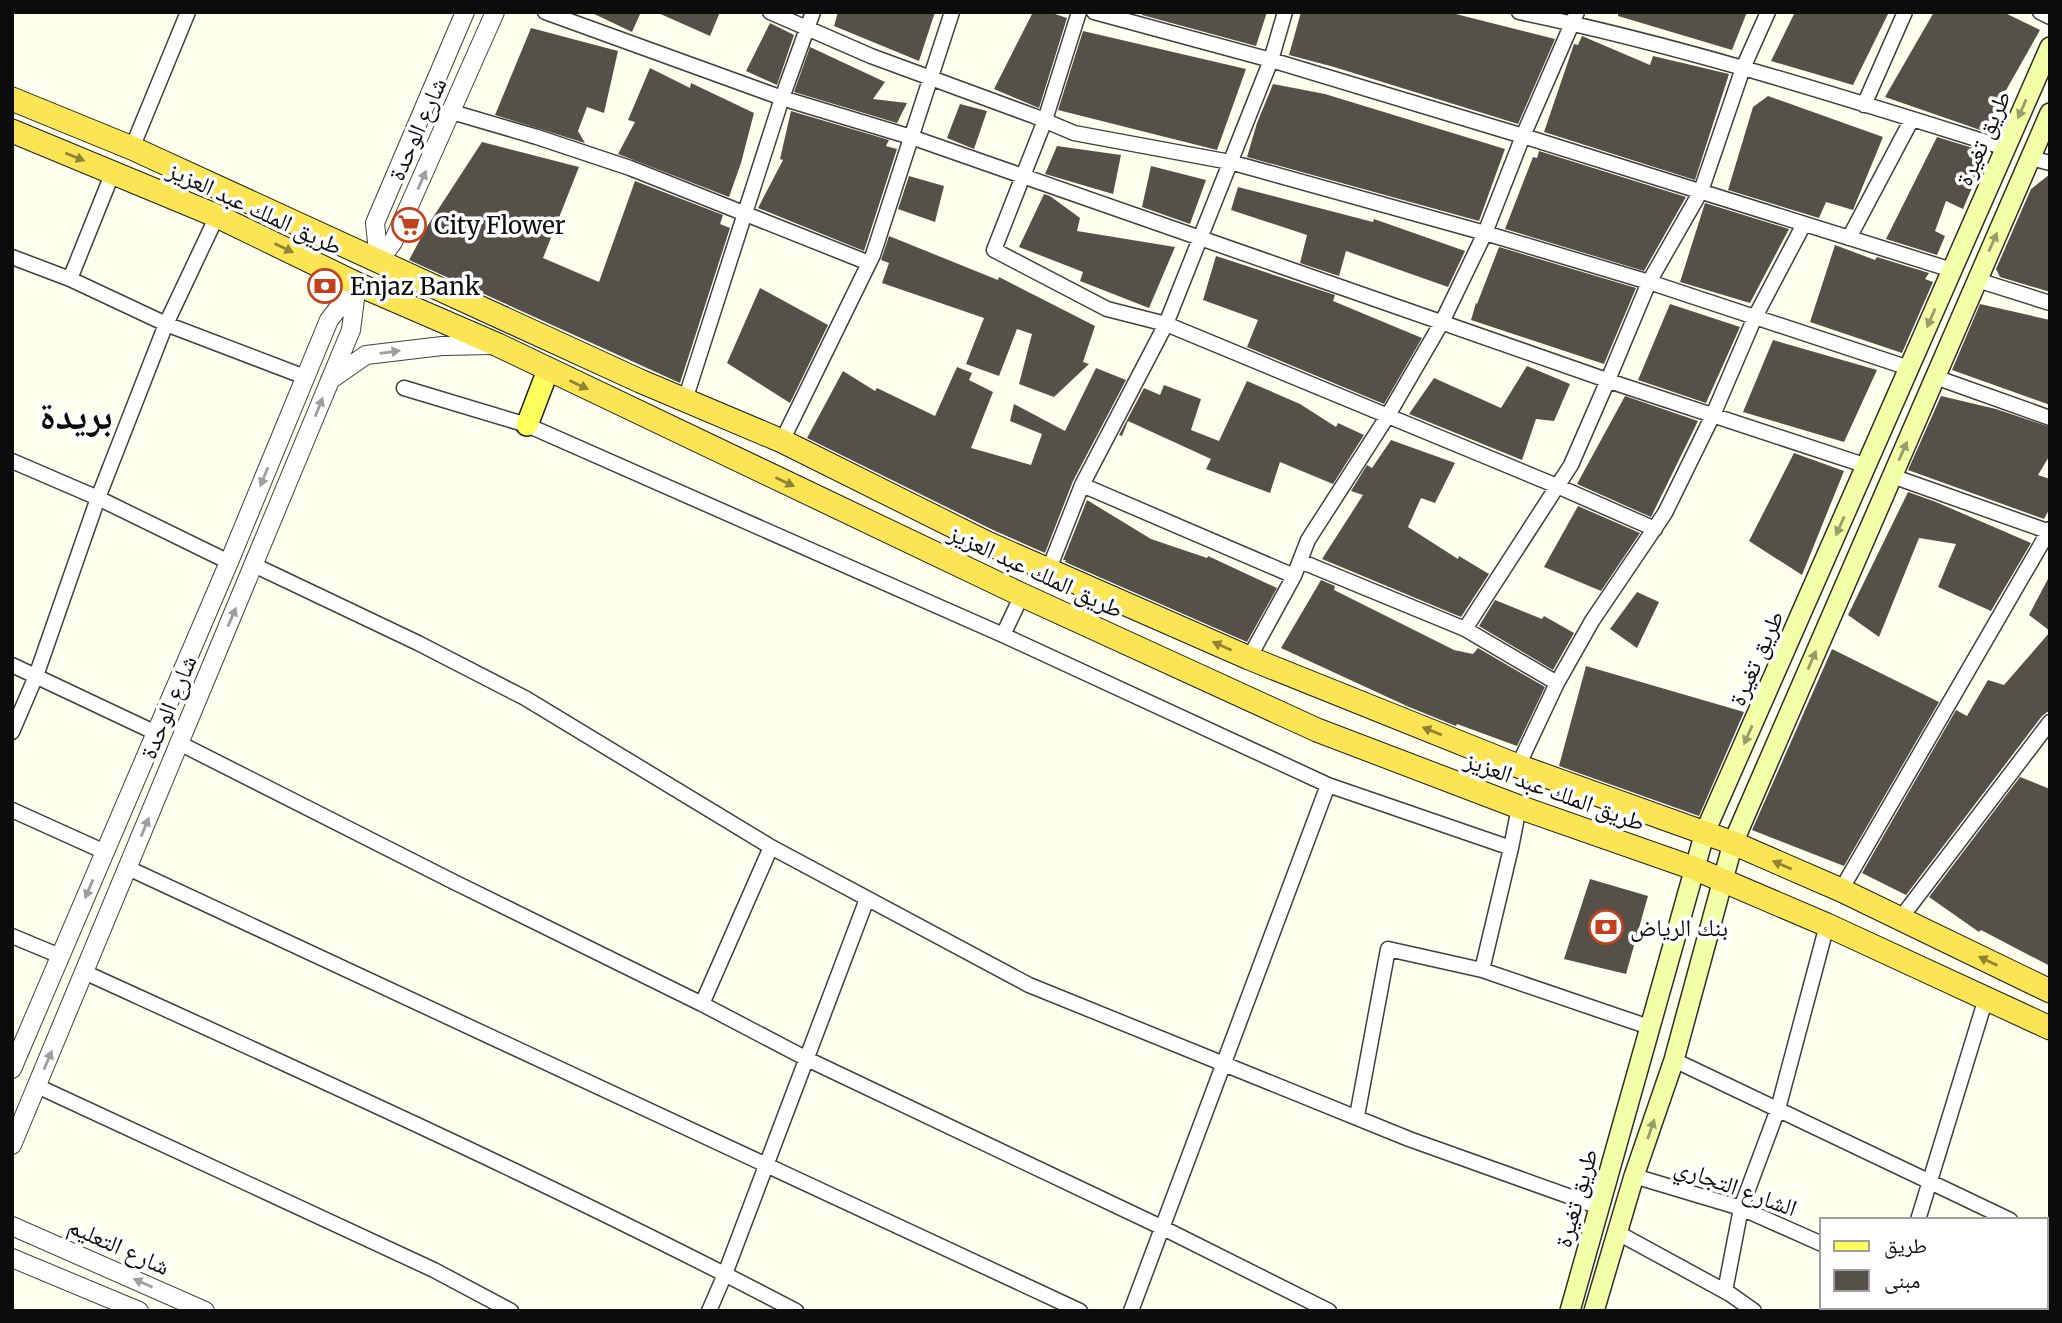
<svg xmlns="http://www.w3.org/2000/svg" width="2062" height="1323" viewBox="0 0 2062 1323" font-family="Merriweather,'Noto Naskh Arabic',serif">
  <rect width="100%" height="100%" fill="#feffec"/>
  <!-- building -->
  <path fill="#565148" d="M590,12H641L632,32Z
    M656,12H720L710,36Z
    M838,12H935L919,61L834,26Z
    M1033,12H1049L1067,18L1039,108L994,89Z
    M1142,12H1267L1256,46L1142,15Z
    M1301,12H1448L1555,39L1518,124L1334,67L1289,55Z
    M1618,12H1747L1732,50L1618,16Z
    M1795,12H1889L1853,85L1771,61Z
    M1934,12H2003L2040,30L1983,131L1885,97Z
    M770,23L794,35L777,85L746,71Z
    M531,28L618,51L604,113L587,107L578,131L585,143L495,115Z
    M1083,31L1246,69L1217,150L1058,110Z
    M1582,36L1650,65L1653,56L1729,74L1695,180L1544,132L1574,44L1578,45Z
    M810,47L885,82L873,99L907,103L897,123L794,92Z
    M650,68L690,88L691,83L754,113L741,163L729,197L618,154L635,122L628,120Z
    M1273,84L1325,94L1505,149L1479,221L1247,157L1257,123Z
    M1768,96L1883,137L1853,210L1826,202L1819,218L1728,190L1753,107Z
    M960,104L987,111L974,149L947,138Z
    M791,111L889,140L886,146L897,149L864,251L758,208L783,160L780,159Z
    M1937,137L1973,148L1971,152L1985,157L1963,209L1946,201L1935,231L1945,236L1937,255L1886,239Z
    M482,142L579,167L543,258L599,282L635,181L723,215L720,224L730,228L680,383L409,260L428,225Z
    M1057,146L1121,155L1113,194L1045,174Z
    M1539,151L1686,197L1644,271L1505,229L1533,157L1537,158Z
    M1151,166L1206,180L1190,224L1142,207Z
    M2050,174V292L2000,277L1996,269L2031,189Z
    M909,176L944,186L935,222L898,209Z
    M1238,187L1373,222L1374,219L1465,251L1448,287L1346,251L1339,276L1300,263L1307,235L1231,210Z
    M1044,194L1050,196L1080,218L1077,231L1175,247L1149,308L1080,281L1083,272L1019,247Z
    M1705,203L1789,229L1750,303L1680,282Z
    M889,236L998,280L999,277L1095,326L1083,362L1089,364L1054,397L1019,384L1032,334L1017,329L999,376L966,364L984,318L882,283L889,263L881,260Z
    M1835,245L1875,260L1877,257L1929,273L1925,279L1933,282L1902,353L1810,322Z
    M1499,247L1636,288L1604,364L1471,320L1476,303L1477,304Z
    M1216,256L1335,295L1333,301L1422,338L1384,404L1247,347L1258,320L1203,300Z
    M760,288L828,325L790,403L727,363Z
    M1670,304L1740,327L1706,403L1638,380Z
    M1980,304L2050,320V405L1952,370Z
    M1773,340L1877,370L1844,442L1743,412Z
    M1527,366L1570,384L1554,421L1536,419L1522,460L1409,414L1434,378L1501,408Z
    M957,367L972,373L969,380L993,392L971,448L1031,465L1042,434L1010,421L1014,404L1065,431L1096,368L1126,380L1073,481L1045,553L993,530L807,438L843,371L875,391L877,388L935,416Z
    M1247,381L1300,404L1336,427L1338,423L1364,435L1333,484L1280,462L1270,493L1206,469L1211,459L1128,421L1122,436L1119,435L1144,388L1160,395L1164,385L1201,399L1191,430L1219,441Z
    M1625,396L1698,421L1651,517L1577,484Z
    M1941,396L1996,409L2050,427V455L2038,475L2050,479V508L2044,519L1908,470Z
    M1391,440L1455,463L1435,503L1421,498L1408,527L1458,559L1459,556L1489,574L1461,617L1322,559L1363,495L1351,491L1367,465L1372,468Z
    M1794,453L1844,471L1802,575L1749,541Z
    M1908,492L1936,502L2031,543L1991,611L1938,587L1956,544L1919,538L1879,637L1848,615Z
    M1087,500L1151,539L1207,558L1208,556L1277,588L1247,642L1065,562L1066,560H1063Z
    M1578,506L1640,533L1601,591L1544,567Z
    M2050,575V631L2029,615Z
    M1321,580L1335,586L1334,590L1454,650L1473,654L1478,648L1545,687L1517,746L1457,724L1456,726L1409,707L1281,648Z
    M1637,592L1659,602L1637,648L1610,629Z
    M1495,600L1542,619L1544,616L1574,633L1553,670L1479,626Z
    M2050,632V710L2042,716L1906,895L1862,873L1956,710L1967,716L1988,680L2004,685Z
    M1832,649L1939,702L1844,866L1752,830Z
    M1586,666L1744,712L1699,816L1559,766Z
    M2020,777L2050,789V966L1981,930L1979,932L1929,897Z
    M1590,879L1648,896L1626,974L1564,959Z"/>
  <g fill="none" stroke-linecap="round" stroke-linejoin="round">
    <!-- minor casing -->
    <g stroke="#3f3f3f" stroke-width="17">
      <path id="minor" d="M545,12L785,99L911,137L1621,385L1867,466
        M770,12L871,56L1034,116L1074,133L1230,162L1485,233L1649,282L1909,368
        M1079,12L1045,120L994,250L1107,309L1166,324L1557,486L1655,529
        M1094,12L1271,60L1523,136L1952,270
        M1519,12C1684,46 1845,98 2005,148
        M2040,12L2050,17
        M1864,105L1905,12
        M452,112L537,137L630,168L869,263
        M132,148L188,12
        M2031,158L2050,163
        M1849,238L1912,119
        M12,257L70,279L166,324L305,377
        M70,279L113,172
        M1977,280L2050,303
        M1935,377L2050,418
        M404,388L527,425L1003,635L1328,785L1511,848
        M685,400L782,98L813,12
        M782,441L873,255L952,12
        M12,461L98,498L229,562
        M1892,476L2050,532
        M1082,485L1294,576
        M1300,561L1465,629L1557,683
        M254,565L418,643L525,698L771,847L1029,985L1409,1139L1599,1207
        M1049,569L1082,485L1166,324L1271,60L1285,12
        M1465,629L1571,465L1608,380L1649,282L1701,191L1743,68L1768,12
        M1003,635L1022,595
        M1249,658L1294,576L1308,540L1387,417L1442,322L1485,233L1523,136L1577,12
        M12,665L156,733
        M12,732L36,676L98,498L166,324L217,216
        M179,743L454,882L702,1004L807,1059L1161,1227L1329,1311
        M1518,766L1557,683L1592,621L1665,513L1713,415L1755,317L1804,224
        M12,810L105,852
        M128,868L1080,1311
        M1841,890L2050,529
        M1900,919L2050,722
        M12,936L60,956
        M1482,970L1511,848L1519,807
        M84,972C323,1081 563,1189 796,1311
        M702,1004L771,847
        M1674,1060L2010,1220
        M37,1086L434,1270L511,1311
        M1357,1116L1388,949L1482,970L1649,1027
        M1634,1176L1741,1208L1822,1244
        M1918,1220L1986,998
        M1618,1233L1730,1294L1754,1311
        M2046,1237L2050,1239
        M1725,1291L1741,1208L1778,1109L1827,925
        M1963,1307L1971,1311
        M709,1311L725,1274L867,899
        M1131,1311L1328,785
        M1891,1311V1307"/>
    </g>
    <!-- tertiary casing -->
    <g stroke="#3f3f3f" stroke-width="20">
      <path id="tertiary" d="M379,261L393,242L495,12
        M379,261L375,223L465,12
        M330,380L366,355L442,346L493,345
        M12,1069L229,562L329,320L355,287
        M12,1145L351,330L357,284
        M12,1226L205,1311
        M12,1258L139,1311"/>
    </g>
    <!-- secondary casing -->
    <g stroke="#2e2e2e" stroke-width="22">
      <path id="secondary" d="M1570,1311L1705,832L2050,47
        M1594,1311L1634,1176L1674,1060L1733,843L2050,113"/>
    </g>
    <!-- primary casing -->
    <g stroke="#1d1d1d" stroke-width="24">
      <path id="primary" d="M527,425L548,370"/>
    </g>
    <!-- trunk casing -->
    <g stroke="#1d1d1d" stroke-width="25">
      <path id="trunk" d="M12,99L132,148L640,381L782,441L987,543L1249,658L1518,766L1733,843L1841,890L2050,991
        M12,131L217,216L357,284L498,345L1022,595L1317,730L1519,807L1696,869L1827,925L2050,1028"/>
    </g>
    <!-- minor -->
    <use href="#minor" stroke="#fff" stroke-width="14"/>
    <!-- tertiary -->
    <use href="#tertiary" stroke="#fff" stroke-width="18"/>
    <!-- secondary -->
    <use href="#secondary" stroke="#f2ffa7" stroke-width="19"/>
    <!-- primary -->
    <use href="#primary" stroke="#fcff5c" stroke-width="21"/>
    <!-- trunk -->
    <use href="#trunk" stroke="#fce554" stroke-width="23"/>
  </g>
  <!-- one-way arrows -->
  <defs><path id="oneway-solid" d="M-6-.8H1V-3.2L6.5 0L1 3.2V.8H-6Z" transform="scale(1.75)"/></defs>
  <g fill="#969e69">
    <use href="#oneway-solid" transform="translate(2022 109) rotate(114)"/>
    <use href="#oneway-solid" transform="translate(1993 242) rotate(-66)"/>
    <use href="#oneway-solid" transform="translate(1931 318) rotate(114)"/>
    <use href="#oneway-solid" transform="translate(1903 451) rotate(-66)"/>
    <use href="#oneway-solid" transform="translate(1840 526) rotate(114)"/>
    <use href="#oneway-solid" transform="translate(1812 660) rotate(-67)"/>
    <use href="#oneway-solid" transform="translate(1748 735) rotate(114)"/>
    <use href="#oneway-solid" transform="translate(1651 1129) rotate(-71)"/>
  </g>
  <g fill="#908334">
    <use href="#oneway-solid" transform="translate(75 157) rotate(22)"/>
    <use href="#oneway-solid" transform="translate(284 248) rotate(26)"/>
    <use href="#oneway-solid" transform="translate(579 385) rotate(25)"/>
    <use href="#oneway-solid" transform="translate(785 482) rotate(25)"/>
    <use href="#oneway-solid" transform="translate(1222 646) rotate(-156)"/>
    <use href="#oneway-solid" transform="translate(1432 731) rotate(-158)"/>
    <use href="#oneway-solid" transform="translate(1782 865) rotate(-157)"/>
    <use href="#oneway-solid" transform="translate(1988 961) rotate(-154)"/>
  </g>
  <g fill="#9e9e9e">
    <use href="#oneway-solid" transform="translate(422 180) rotate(-66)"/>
    <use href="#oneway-solid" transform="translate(390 352) rotate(-7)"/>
    <use href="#oneway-solid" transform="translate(319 407) rotate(-68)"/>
    <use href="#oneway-solid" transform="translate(264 477) rotate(112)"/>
    <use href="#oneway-solid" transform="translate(232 617) rotate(-67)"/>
    <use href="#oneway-solid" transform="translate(145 827) rotate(-68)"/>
    <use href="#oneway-solid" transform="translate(89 889) rotate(113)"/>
    <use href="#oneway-solid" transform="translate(48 1060) rotate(-67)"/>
    <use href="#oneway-solid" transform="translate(143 1283) rotate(-156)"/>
  </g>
  <!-- icons -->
  <defs>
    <g id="supermarket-ring" transform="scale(1.75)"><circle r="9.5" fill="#fff" stroke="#c4411d" stroke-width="1.5"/><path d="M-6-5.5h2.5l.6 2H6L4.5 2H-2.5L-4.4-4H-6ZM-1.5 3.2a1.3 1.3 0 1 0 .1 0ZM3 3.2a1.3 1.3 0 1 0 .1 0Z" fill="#c4411d"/></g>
    <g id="bank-ring" transform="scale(1.75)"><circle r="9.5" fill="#fff" stroke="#c4411d" stroke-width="1.5"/><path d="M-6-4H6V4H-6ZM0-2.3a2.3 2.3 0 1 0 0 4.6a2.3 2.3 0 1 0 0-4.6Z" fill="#c4411d"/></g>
  </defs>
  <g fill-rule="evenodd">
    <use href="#supermarket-ring" x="409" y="225"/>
    <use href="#bank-ring" x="325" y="286"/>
    <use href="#bank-ring" x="1606" y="927"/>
  </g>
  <g text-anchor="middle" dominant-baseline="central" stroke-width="7" stroke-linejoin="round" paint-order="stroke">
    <!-- street labels -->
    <g font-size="24" fill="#0c0c0c" stroke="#fff">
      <text transform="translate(417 129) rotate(-66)">شارع الوحدة</text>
      <text transform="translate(1983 138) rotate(-66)">طريق تغيرة</text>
      <text transform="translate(255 208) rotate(25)">طريق الملك عبد العزيز</text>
      <text transform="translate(1036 571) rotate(25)">طريق الملك عبد العزيز</text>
      <text transform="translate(1756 658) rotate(-66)">طريق تغيرة</text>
      <text transform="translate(168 707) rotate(-67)">شارع الوحدة</text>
      <text transform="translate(1555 791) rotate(20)">طريق الملك عبد العزيز</text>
      <text transform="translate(1736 1187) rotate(20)">الشارع التجاري</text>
      <text transform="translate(1576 1198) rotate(-74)">طريق تغيرة</text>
      <text transform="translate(119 1246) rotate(24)">شارع التعليم</text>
    </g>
    <!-- poi labels -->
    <g font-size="24" fill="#0c0c0c" stroke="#fff" text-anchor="start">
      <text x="434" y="225">City Flower</text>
      <text x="350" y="286">Enjaz Bank</text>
      <text x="1630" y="927">بنك الرياض</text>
    </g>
    <!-- town labels -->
    <g font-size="38" font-weight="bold" fill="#0c0c0c" stroke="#fff">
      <text x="76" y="415">بريدة</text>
    </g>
  </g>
  <!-- border -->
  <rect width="2062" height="1323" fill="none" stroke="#0c0c0c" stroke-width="28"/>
  <!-- legend -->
  <rect x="1820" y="1218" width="228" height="91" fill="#ffffff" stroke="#9e9e9e" stroke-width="2"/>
  <rect x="1834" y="1241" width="35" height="10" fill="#fcff5c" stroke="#9e9e9e" stroke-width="2"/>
  <text x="1884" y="1253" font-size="21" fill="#0c0c0c">طريق</text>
  <rect x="1834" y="1270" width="35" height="21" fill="#565148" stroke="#9e9e9e" stroke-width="2"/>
  <text x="1884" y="1288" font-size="21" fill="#0c0c0c">مبنى</text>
</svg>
